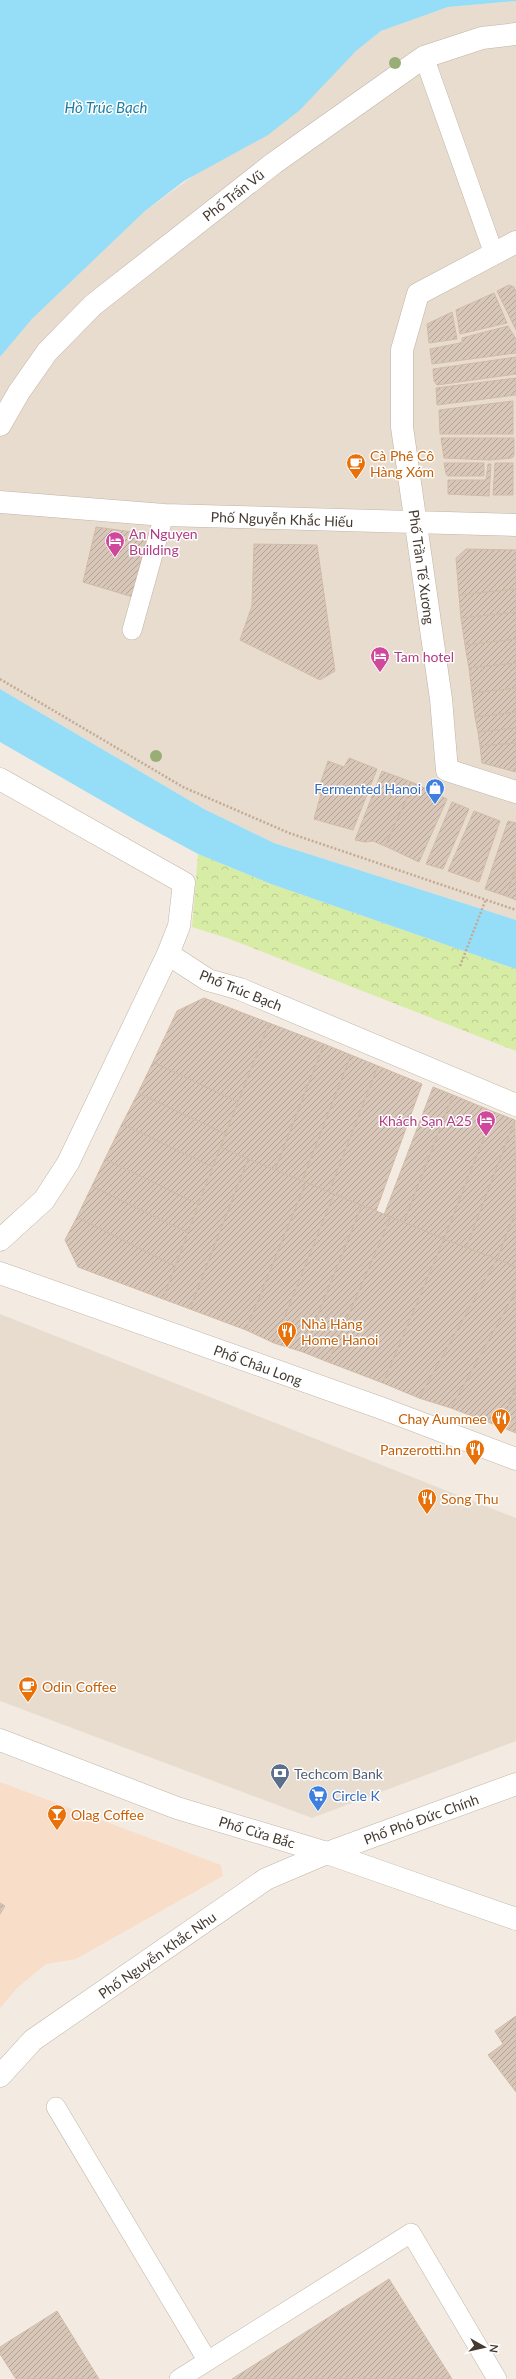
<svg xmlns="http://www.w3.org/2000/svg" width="516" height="2379" viewBox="0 0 516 2379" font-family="Lato,sans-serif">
  <defs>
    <pattern id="forest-crowns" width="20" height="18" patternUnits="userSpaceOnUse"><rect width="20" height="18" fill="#d7eca5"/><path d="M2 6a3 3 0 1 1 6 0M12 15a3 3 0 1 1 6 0" fill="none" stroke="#bacb8e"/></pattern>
    <pattern id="building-hatch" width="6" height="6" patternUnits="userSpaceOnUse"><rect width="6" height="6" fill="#d8c7b8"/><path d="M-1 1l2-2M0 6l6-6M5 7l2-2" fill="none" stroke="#b1a396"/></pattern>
  </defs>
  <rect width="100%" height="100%" fill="#f3ebe1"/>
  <!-- residential -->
  <path fill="#e7dcce" d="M516,1V920L274,843L204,809L0,689V357L32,319L145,211L330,77L356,51L381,31L448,7Z
    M0,1314L516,1518V1741L312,1818L0,1701Z"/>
  <!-- commercial -->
  <path fill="#f8ddc9" d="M0,1782L221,1865L223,1876L76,1959L46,1964L17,1988L0,2008Z"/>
  <!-- forest -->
  <path fill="url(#forest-crowns)" d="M198,854L271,884L516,969V1051L227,938L192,927Z"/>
  <!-- water -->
  <path fill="#96def7" d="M0,0H516V1L448,7L381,31L356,51L300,110L268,135L184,181L145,211L32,319L0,357Z
    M0,689L204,809L274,843L516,920V969L271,884L198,854L137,821L0,742Z"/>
  <!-- building -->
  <path fill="url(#building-hatch)" stroke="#d1bba8" d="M509,285L514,287L516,292V330L497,291Z
    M494,293L507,323L460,334L456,310Z
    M452,312L457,339L429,343L427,324Z
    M508,326L516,339V353L432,364L430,349L460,343L462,342V338Z
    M516,357V374L437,385L434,381L433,369Z
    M516,378V395L437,405L436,388Z
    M513,401V434H440L439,410Z
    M441,438H514V456L512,458L490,460L444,458Z
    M444,463H484V476H448L446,474Z
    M495,463H513V495H493Z
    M488,464H491L489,496L448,494V480H486Z
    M96,527L147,534L133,597L83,582Z
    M254,544L317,545L335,671L320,680L240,640L252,606Z
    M466,549L516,550V589L459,595L456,558Z
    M516,589V612L461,618L459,595Z
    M516,612V639L465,645L461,618Z
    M516,639V663L469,668L465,645Z
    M516,663V688L472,693L469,668Z
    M516,688V712L475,717L472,693Z
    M516,712V728L478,732L475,717Z
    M516,728V743L480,746L478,732Z
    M516,743V772L482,763L480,746Z
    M349,758L377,769L353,830L314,819L321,794L317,793L328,761L344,767Z
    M382,771L414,783L385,846L373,841L365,842L355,840Z
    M414,783L447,799L419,862L385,846Z
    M452,802L469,809L443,869L426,864Z
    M474,811L500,821L479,882L448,871Z
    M508,821L516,823V868L506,896L485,889Z
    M516,868V900L506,896Z
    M204,998L269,1023L238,1102L153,1062L177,1011Z
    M269,1023L324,1044L275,1170L220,1147Z
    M324,1044L351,1055L302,1181L275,1170Z
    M351,1055L378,1066L329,1192L302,1181Z
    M153,1062L238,1102L226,1134L138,1093Z
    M378,1066L422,1084L376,1211L329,1192Z
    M433,1087L453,1095L404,1222L384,1215Z
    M138,1093L226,1134L213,1167L122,1124Z
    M453,1095L494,1112L444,1239L404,1222Z
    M494,1112L515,1120L466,1248L444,1239Z
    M515,1120L516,1210L497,1259L466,1248Z
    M122,1124L213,1167L198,1204L105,1159Z
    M220,1147L248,1159L190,1309L163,1299Z
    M105,1159L198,1204L188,1233L92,1186Z
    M248,1159L306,1182L246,1330L190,1309Z
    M306,1182L334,1194L274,1343L246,1330Z
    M92,1186L188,1233L175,1266L77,1217Z
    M334,1194L362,1205L303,1352L274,1343Z
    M362,1205L391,1217L328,1362L303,1352Z
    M516,1210V1267L497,1259Z
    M77,1217L175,1266L163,1299L78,1267L65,1240Z
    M391,1217L444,1239L383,1383L328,1362Z
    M444,1239L497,1259L419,1398L383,1383Z
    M497,1259L516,1267V1291L451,1408L419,1398Z
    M516,1291V1385L501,1427L451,1408Z
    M516,1385V1433L501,1427Z
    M0,1903L5,1906L0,1914Z
    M516,2016V2092L488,2055L503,2044L495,2031Z
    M389,2279L452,2379H232Z
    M57,2311L99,2379H16L0,2354V2347Z"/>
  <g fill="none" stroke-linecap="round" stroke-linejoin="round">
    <!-- service casing -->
    <g stroke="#c1b4a6" stroke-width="20">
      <path id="service" d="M424,57L494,254
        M132,630L164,515
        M56,2107L207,2360
        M179,2379L411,2233L497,2379"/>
    </g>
    <!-- minor casing -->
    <g stroke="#c1b4a6" stroke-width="23">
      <path id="minor" d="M516,242L418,294L402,350V427L441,699L447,770L516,792
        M0,425L19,392L47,352L93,305L274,163L424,57L482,38L516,34
        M0,502L164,515L516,525
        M0,779L184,883L179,926L168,954
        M0,1240L44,1200L68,1163L168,954L208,980L240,989L516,1105
        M0,1273L381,1408L516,1459
        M0,2076L33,2040L266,1879L327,1853L516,1784"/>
    </g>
    <!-- tertiary casing -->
    <g stroke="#c1b4a6" stroke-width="23">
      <path id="tertiary" d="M0,1740L177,1808L327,1853L516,1919"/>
    </g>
    <!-- path -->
    <path stroke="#c2aa93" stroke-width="2.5" stroke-dasharray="2 2" stroke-linecap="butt" d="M0,679L183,787L289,833L516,910
      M460,966L486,899"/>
    <!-- service -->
    <use href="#service" stroke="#fff" stroke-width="19"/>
    <!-- minor -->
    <use href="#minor" stroke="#fff" stroke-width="22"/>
    <!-- tertiary -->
    <use href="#tertiary" stroke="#fff" stroke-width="22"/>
  </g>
  <!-- trees -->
  <g fill="#99ad77">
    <circle cx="395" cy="63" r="6"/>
    <circle cx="156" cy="756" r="6"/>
  </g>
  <!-- icons -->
  <defs>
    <g id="cafe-pin" transform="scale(1)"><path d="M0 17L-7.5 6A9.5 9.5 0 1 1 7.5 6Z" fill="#e8710a" stroke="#fff"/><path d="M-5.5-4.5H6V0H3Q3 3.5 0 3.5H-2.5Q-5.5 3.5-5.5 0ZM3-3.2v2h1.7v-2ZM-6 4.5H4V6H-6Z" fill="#fff"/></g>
    <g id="hotel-pin" transform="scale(1)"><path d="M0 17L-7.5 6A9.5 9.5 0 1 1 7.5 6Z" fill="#d1479c" stroke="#fff"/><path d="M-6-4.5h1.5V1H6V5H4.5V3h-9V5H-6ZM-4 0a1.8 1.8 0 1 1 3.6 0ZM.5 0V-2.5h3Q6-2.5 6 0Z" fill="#fff"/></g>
    <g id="shop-pin" transform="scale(1)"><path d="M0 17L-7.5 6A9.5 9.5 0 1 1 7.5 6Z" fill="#3f7fe0" stroke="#fff"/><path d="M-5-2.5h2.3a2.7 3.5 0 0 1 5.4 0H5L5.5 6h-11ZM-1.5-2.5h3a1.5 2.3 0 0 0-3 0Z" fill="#fff"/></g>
    <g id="restaurant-pin" transform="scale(1)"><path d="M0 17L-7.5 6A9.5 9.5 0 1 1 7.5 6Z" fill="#e8710a" stroke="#fff"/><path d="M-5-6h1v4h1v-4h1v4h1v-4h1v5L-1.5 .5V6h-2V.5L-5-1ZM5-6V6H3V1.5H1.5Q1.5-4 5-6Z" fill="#fff"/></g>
    <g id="bank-pin" transform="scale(1)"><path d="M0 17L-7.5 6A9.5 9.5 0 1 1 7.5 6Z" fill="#5c6f8a" stroke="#fff"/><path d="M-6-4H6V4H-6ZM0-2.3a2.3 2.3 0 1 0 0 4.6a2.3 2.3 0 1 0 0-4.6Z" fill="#fff"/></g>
    <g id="supermarket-pin" transform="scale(1)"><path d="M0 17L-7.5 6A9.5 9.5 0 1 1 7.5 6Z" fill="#3f7fe0" stroke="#fff"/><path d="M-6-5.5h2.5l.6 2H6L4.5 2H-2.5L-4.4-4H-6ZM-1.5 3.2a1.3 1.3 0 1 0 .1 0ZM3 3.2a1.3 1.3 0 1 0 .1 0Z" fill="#fff"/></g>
    <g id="bar-pin" transform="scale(1)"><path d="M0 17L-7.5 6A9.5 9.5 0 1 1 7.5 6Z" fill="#e8710a" stroke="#fff"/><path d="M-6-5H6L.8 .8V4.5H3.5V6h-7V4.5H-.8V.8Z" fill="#fff"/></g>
  </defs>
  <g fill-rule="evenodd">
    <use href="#cafe-pin" x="356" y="463"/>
    <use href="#hotel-pin" x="115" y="541"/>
    <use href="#hotel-pin" x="380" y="656"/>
    <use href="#shop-pin" x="435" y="788"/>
    <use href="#hotel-pin" x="486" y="1120"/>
    <use href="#restaurant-pin" x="287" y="1331"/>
    <use href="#restaurant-pin" x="501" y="1418"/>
    <use href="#restaurant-pin" x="475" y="1449"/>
    <use href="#restaurant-pin" x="427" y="1498"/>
    <use href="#cafe-pin" x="28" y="1686"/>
    <use href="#bank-pin" x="280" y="1773"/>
    <use href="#supermarket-pin" x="318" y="1795"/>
    <use href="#bar-pin" x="57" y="1814"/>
  </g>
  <g text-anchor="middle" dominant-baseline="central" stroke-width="3" stroke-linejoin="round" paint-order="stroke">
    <!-- street labels -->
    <g font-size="14" fill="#443a31" stroke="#fff">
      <text transform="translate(233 195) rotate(-38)">Phố Trấn Vũ</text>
      <text transform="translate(282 519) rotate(2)">Phố Nguyễn Khắc Hiếu</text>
      <text transform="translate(422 567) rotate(82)">Phố Trần Tế Xương</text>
      <text transform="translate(241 990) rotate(22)">Phố Trúc Bạch</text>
      <text transform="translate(258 1365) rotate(20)">Phố Châu Long</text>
      <text transform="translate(421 1819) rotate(-20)">Phố Phó Đức Chính</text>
      <text transform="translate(257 1832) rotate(17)">Phố Cửa Bắc</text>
      <text transform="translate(157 1955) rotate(-35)">Phố Nguyễn Khắc Nhu</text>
    </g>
    <!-- food labels -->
    <g font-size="14" fill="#c56008" stroke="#fff" text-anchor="start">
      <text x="370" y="455">Cà Phê Cô<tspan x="370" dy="16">Hàng Xóm</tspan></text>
      <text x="301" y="1323">Nhà Hàng<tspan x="301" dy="16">Home Hanoi</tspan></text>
      <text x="487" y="1418" text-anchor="end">Chay Aummee</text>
      <text x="461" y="1449" text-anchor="end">Panzerotti.hn</text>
      <text x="441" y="1498">Song Thu</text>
      <text x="42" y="1686">Odin Coffee</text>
      <text x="71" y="1814">Olag Coffee</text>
    </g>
    <!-- hotel labels -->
    <g font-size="14" fill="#b23c85" stroke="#fff" text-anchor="start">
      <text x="129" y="533">An Nguyen<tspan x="129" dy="16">Building</tspan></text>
      <text x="394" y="656">Tam hotel</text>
      <text x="472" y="1120" text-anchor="end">Khách Sạn A25</text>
    </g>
    <!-- shop labels -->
    <g font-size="14" fill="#366cbe" stroke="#fff" text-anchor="end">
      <text x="421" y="788">Fermented Hanoi</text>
      <text x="332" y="1795" text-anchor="start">Circle K</text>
    </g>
    <!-- service labels -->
    <g font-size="14" fill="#4e5e75" stroke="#fff" text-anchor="start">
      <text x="294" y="1773">Techcom Bank</text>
    </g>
    <!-- water labels -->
    <g font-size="15" font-style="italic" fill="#1f7ea0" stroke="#fff">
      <text x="106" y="107">Hồ Trúc Bạch</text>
    </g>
  </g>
  <!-- north arrow -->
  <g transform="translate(484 2347) rotate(98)" stroke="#ffffff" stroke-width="3" paint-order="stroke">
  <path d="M0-3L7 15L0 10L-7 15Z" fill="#443a31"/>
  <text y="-6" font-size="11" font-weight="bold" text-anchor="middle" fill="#443a31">N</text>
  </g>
</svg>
